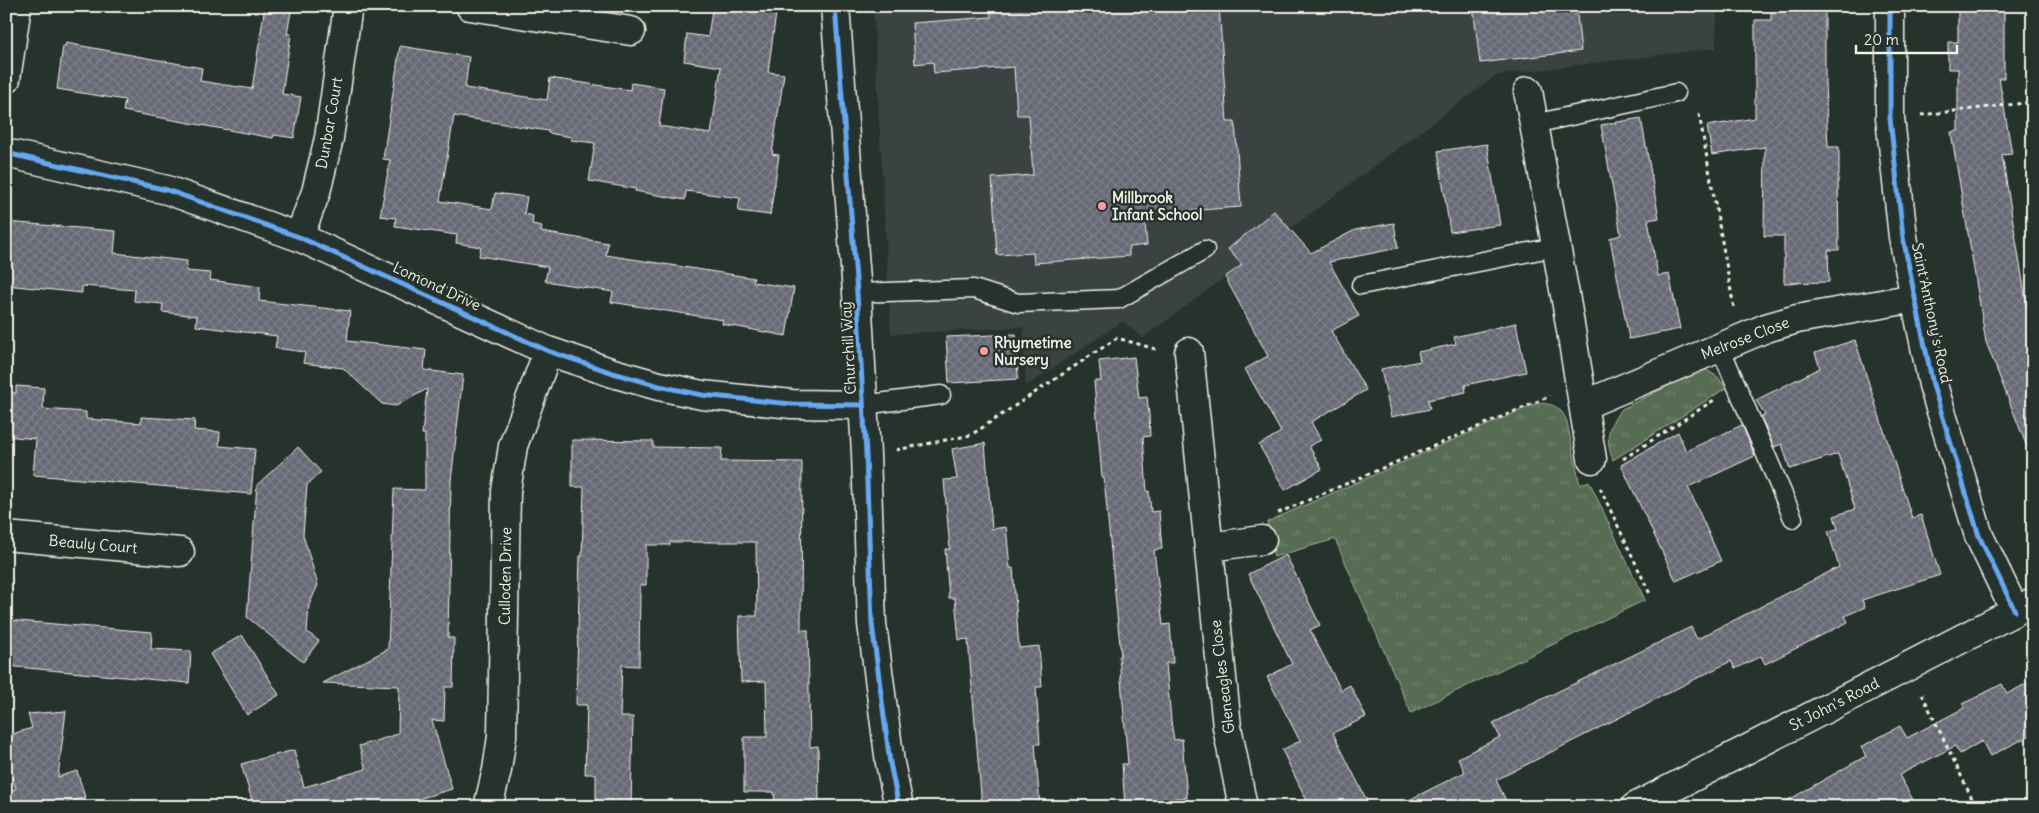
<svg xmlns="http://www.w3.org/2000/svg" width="2039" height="813" viewBox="0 0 2039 813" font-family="Delius,sans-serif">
  <defs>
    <pattern id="grass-tufts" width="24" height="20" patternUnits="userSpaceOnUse" patternTransform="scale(1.25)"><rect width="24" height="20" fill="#576d52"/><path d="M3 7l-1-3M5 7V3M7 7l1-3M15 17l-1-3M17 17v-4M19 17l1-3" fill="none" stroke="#70826b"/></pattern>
    <pattern id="building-cross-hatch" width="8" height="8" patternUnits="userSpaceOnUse" patternTransform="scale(1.25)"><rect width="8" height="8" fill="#676976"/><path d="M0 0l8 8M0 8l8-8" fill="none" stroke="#7d7f8a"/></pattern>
  </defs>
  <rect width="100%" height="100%" fill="#26332d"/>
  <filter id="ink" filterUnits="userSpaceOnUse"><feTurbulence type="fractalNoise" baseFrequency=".02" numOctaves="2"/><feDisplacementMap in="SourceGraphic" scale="10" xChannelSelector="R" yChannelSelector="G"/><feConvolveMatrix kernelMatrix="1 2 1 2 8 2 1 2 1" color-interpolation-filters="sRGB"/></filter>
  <g filter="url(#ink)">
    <!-- built -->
    <path fill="#3a4343" d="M873,6H1717L1716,48L1497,75L1143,338L1123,321L1026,386L1023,327L891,334Z"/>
    <!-- grass -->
    <path fill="url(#grass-tufts)" stroke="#a6af9d" d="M1703,368L1718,377L1726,388L1613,460C1605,440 1607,425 1622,409Z
      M1537,403C1553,404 1561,406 1567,422L1580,485L1589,481L1645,600L1411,713L1335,539L1274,557L1267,522Z"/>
    <!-- building -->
    <path fill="url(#building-cross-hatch)" stroke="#f4f1e8" d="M265,6H292L287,34H291L282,94L301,97L294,138L274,135L273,138L123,111L125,100L57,89L63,46H65L66,43L202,68L200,81L252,89Z
      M729,6H777L768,72L784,74L772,154L779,155L770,215L738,211L740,198L686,191L685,200L635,191L636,189L589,181L595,143L571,140V137L548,133V131L454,116L440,201L492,209L495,193L527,197L524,214L533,216L532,224L542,226L541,232L608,243L606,255L754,278L753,282L794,288L786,336L722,324L723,320L611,302L613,292L545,281L548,267L479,256L481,247L456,243L457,235L395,226L396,218L380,216L390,160L383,159L400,46L469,57L465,88L547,100L550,78L630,90L631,83L664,88L659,126L711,134L721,67L684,61L687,34L708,37L712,10L728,12Z
      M990,6H1219L1227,122H1235L1241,207L1144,214L1147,245L1129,247V256L1034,263L1033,253L997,255L992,178L1033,175L1029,115H1017L1014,67L934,73L933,62L915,64L912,23L991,17Z
      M1473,6H1576L1581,51L1480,63Z
      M1771,6H1825V83L1828,147H1839V175H1838L1839,250H1828L1829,282L1784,283V236H1764L1765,147L1712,155L1707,126L1755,118V20H1771Z
      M1958,6H2004V78H1999L2012,154L2002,155L2033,343V457H2031L1986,342L1969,239L1951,132L1958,131V69H1948V42H1958Z
      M1641,118L1659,218L1648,220L1658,276L1669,274L1680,329L1629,339L1610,238L1621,235L1601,125Z
      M1487,144L1500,225L1450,232L1438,151Z
      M1274,211L1311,253L1355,230L1394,223L1398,248L1329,262L1359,316L1331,331L1366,390L1311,422L1321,440L1309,446L1322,469L1285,490L1259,445L1281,432L1245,369L1268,356L1225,277L1242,265L1228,249Z
      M6,222L116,231L114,253L187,261L186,271L211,273L210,280L260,287L259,301L350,311L347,341L426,350L424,370L463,375L451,481L448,638H454L453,687H445L444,721L432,720L452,789L391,807H254L241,764L294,750L304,787L366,769L359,746L398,734L399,686L323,683L388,649L394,489L425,490V434H422L427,389L396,406L382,404L343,368L303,363L305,352L275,348L277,336L196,326L197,316L162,312L163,304L134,301L135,290L82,286V293L6,285Z
      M1516,323L1526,372L1465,385L1466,392L1428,400L1430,409L1391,417L1381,369L1420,361L1418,352L1456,344L1454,337Z
      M1016,334L1018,379L949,383L946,337Z
      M1855,340L1912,518L1921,515L1940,575L1862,600L1865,607L1845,616L1848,622L1765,664L1761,656L1735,669L1731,661L1496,780L1509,807H1395L1465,772L1458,758L1500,737L1493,723L1691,627L1697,639L1839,567L1828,531L1838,529L1834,516L1855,509L1838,454L1790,469L1782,444L1774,447L1761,417L1765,415L1756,400L1820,368L1815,353Z
      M1134,357L1139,398L1147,397L1149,415L1150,436L1143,437L1147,492L1149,491L1151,512L1159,511L1162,549L1154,550L1163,625L1170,624L1173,663H1166L1171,721L1174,740L1182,739L1187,798H1175L1176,807H1125L1122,764H1128L1119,656H1121L1104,478H1102L1094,381H1101L1099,361Z
      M16,386L44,388L43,409L86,412V419L141,423V417L195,420L194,430L220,432L219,446L255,449L251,494L33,475L36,439L6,436V392L16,393Z
      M1742,425L1755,456L1688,487L1721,561L1676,581L1621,465L1678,432L1686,451Z
      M572,440L653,441V447L722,448L721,461L802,462L801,630H808L810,747L818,746L819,802L775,803L774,792H744V737H767L766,681L741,682L739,616H757L756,542H670V545H646V585H640L639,666L622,665L620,717H633L631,807H596V774H585L587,705H576L580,556H582L584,487H572Z
      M985,443L992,529L1006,527L1010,568H1013L1019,648L1039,646L1042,687H1036L1040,744H1035L1040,807H982L968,639L959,640L955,598H949L945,549H950L944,480L957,479L952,449Z
      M298,447L321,472L307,485L303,535L318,585L309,605L307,632L319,641L303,662L247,617L257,485Z
      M1286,555L1320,625L1310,630L1341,690L1350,685L1366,717L1333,733L1370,807H1310L1282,750L1300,741L1267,677L1292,664L1248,574Z
      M6,620L152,632L151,649L191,651L189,683L6,666Z
      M242,635L279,695L247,715L210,654Z
      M2033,680V734L1990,756L1982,741L1960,754L1955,746L1899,775L1917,807H1776L1866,756L1861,747L1900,726L1907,738L1964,708L1963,704L2002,684L2007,694Z
      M66,711L58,777L77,771L85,797L55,807H6V792L16,789L6,758V736L32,728L28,714Z"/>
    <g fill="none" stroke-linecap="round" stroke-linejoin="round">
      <!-- lane casing -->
      <g stroke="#f4f1e8" stroke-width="21">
        <path id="lane" d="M1534,124L1676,93
          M1361,285L1555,247
          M857,293L974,289L1018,303L1119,299L1205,250
          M1720,347L1793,518
          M863,405L941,395"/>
      </g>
      <!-- street casing -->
      <g stroke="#f4f1e8" stroke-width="31">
        <path id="street" d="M470,6L631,31
          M835,6L857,293L866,454L872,624L890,763L899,807
          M1890,6V118L1903,237L1915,298L1933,385L1979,536L2015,611
          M6,79L17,6
          M1528,91L1567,306L1592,459
          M6,153L167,190L299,237L548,351L613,373L659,386L702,395L792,404L863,405
          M299,237L316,192L329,138L348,6
          M1189,352L1227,727L1243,807
          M1584,405L1766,328L1797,319L1915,298
          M6,536L180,552
          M1209,547L1262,540
          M488,807L497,770L502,736L506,491L513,446L548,351
          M1635,807L2033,602"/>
      </g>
      <!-- path -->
      <path stroke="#f4f1e8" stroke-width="3" stroke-dasharray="4 4" stroke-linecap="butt" d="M1699,114L1734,308
        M1921,115L2033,102
        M896,450L971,435L1117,338L1159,350
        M1623,459L1714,400
        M1600,488L1651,596
        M1278,513L1550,396
        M1922,694L1976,807"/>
      <!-- lane -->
      <use href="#lane" stroke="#26332d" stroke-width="18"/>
      <!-- street -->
      <use href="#street" stroke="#26332d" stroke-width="28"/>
      <!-- cycleway casing -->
      <g stroke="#26332d" stroke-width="8">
        <path id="cycleway" d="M835,6L857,293L866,454L872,624L890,763L899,807
          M1890,6V118L1903,237L1915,298L1933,385L1979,536L2015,611
          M6,153L167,190L299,237L548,351L613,373L659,386L702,395L792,404L863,405"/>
      </g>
      <!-- cycleway -->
      <use href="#cycleway" stroke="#66a8f1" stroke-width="5"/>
    </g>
  </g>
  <!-- markers -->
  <g fill="#ff9aa2" stroke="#26332d" stroke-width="2">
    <circle cx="1102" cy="206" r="5"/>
    <circle cx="984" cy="351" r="5"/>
  </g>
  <g text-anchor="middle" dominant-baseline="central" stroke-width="5" stroke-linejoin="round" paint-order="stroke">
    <!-- street labels -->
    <g font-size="15" fill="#f4f1e8" stroke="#26332d">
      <text transform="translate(329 123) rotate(-80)">Dunbar Court</text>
      <text transform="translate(437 286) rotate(25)">Lomond Drive</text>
      <text transform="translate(1932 313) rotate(78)">Saint Anthony's Road</text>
      <text transform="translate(1745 338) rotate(-21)">Melrose Close</text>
      <text transform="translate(848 348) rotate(-93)">Churchill Way</text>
      <text transform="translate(93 544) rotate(5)">Beauly Court</text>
      <text transform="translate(505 576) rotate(-89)">Culloden Drive</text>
      <text transform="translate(1222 677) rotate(-97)">Gleneagles Close</text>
      <text transform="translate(1834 704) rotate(-27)">St John's Road</text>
    </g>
    <!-- poi labels -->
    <g font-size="15" font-weight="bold" fill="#f4f1e8" stroke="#26332d" text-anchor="start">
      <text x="1112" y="197">Millbrook<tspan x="1112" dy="17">Infant School</tspan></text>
      <text x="994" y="342">Rhymetime<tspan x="994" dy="17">Nursery</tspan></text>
    </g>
  </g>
  <!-- margin -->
  <rect width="2039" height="813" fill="none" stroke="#26332d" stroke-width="25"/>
  <rect x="12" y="12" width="2014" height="788" fill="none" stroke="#f4f1e8" stroke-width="2" filter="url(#ink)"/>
  <!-- scale -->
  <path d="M1856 45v8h101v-8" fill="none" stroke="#f4f1e8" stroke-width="2.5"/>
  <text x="1864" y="45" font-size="15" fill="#f4f1e8" stroke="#26332d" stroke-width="4" paint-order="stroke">20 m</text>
</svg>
